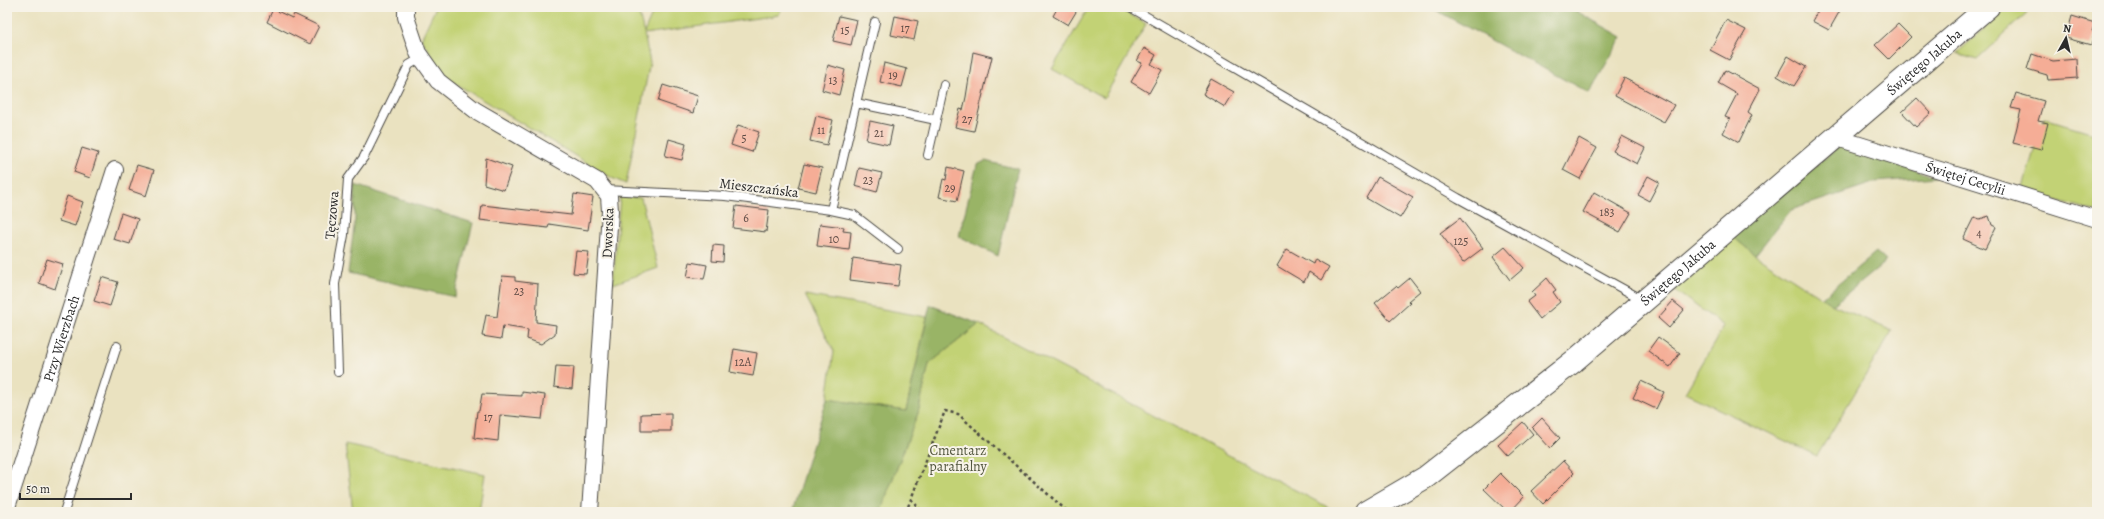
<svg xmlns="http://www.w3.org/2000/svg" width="2104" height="519" viewBox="0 0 2104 519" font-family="Alegreya,serif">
  <rect width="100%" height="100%" fill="#f7f3e8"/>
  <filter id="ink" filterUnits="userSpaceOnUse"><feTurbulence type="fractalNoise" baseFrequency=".025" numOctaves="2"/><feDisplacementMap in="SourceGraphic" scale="8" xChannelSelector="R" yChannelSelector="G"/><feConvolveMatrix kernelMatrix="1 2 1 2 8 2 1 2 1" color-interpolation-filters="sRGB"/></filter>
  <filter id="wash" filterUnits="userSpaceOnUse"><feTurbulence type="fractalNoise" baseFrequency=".012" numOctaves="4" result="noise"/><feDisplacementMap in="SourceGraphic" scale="16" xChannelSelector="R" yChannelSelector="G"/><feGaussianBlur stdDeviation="0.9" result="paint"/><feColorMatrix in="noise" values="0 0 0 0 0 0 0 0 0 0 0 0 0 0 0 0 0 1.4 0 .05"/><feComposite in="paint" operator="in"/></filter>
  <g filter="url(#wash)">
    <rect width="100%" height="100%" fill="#eae2c0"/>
    <!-- green -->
    <path fill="#c2d274" stroke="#767e50" d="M436,7H637L644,33L655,7H782L779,15L644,34L650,62L626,184L612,178L448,79L421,39Z
      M1089,7H1118L1146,24L1104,98L1052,69Z
      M2008,7H2033L1977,59L1957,53Z
      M2044,118L2097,134V212L2022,190Z
      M620,197L641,198L658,268L613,284Z
      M1731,235L1755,255L1833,305L1892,331L1817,456L1685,393L1724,326L1670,287Z
      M805,295L927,317L906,411L827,399L834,351Z
      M979,324L1337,512H880L918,413L929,364Z
      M345,444L485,474L479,512H353Z"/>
    <!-- forest -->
    <path fill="#99b466" stroke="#627048" d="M1430,7H1569L1622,37L1589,93Z
      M1841,145L1936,177L1876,182L1791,210L1755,255L1731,235Z
      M985,161L1018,169L998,256L959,236L977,165Z
      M355,185L473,223L455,297L348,273L355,219Z
      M1876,252L1886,261L1833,305L1822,298Z
      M930,305L979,324L929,364L918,413L880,512H792L827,399L906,411Z"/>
    <g id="blocks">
      <!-- building -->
      <path fill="#f5ad96" d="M1058,7H1079L1068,25L1053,16Z
        M1820,7H1842L1829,30L1812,21Z
        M273,9L292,18L294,14L319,26L310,44L267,22Z
        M839,16L857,20L851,45L833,41Z
        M895,16L918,21L914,40L891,35Z
        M2072,16L2095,23L2092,31L2095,32L2091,45L2066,38Z
        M1726,20L1746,30L1729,60L1710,50Z
        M1898,24L1911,37L1889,59L1875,45Z
        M1144,48L1156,55L1151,64L1162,70L1149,93L1131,82L1142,63L1137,61Z
        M973,52L992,57L974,131L955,127L960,109L963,110L966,97Z
        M2032,54L2053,61L2077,59L2078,78L2048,80L2047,75L2027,69Z
        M1788,56L1806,67L1794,86L1777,76Z
        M884,63L907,69L902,87L880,82Z
        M828,65L845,70L839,95L822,90Z
        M1725,70L1760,89L1748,112L1752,115L1739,142L1723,133L1730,119L1725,117L1737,94L1718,83Z
        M1624,78L1674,105L1664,122L1615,96Z
        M1211,79L1234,92L1225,107L1203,94Z
        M663,85L698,96L693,113L658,101Z
        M2016,93L2044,101L2038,121L2048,123L2041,150L2013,143L2021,110L2011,108Z
        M1917,98L1931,113L1916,127L1902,112Z
        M816,116L833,120L827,145L810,141Z
        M870,121L893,126L889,145L866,140Z
        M738,125L759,132L752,152L731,145Z
        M1622,136L1645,148L1637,164L1613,151Z
        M1579,138L1597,148L1580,179L1563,170Z
        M669,139L686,144L682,160L665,156Z
        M82,148L98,153L90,178L74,172Z
        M486,158L512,167L504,190L484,184Z
        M804,164L822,168L816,192L798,188Z
        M137,165L154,170L146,196L129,190Z
        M948,167L964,171L957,201L939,197L943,179L946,180Z
        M859,168L882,173L877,192L855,186Z
        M1648,176L1659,182L1649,201L1638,195Z
        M1378,177L1413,197L1400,218L1366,198Z
        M1594,192L1631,213L1620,232L1583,212Z
        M574,194L593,197L588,230L549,224L548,228L480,220L482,205L571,215Z
        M67,196L83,202L75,226L59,221Z
        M736,206L769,210L766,232L733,228Z
        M121,213L138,219L130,244L113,239Z
        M1989,216L1992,225L1996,227L1985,249L1963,239L1974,217L1980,219Z
        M1460,218L1483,248L1463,263L1440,233Z
        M820,224L844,227L843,231L851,232L849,250L817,246Z
        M713,245L724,246L723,262L712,261Z
        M1505,247L1524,268L1510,280L1493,257Z
        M1287,249L1313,264L1315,259L1329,267L1321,280L1309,272L1304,282L1277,266Z
        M576,251L589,252L586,274L573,273Z
        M853,258L901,265L898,286L850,280Z
        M47,259L63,264L55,289L39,283Z
        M690,262L707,265L704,279L687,277Z
        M502,276L515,277V281L538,284L536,322L556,325L555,334L541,344L527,339L528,330L503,326L501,339L482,336L486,315L497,317Z
        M102,277L118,282L110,306L94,301Z
        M1410,278L1420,291L1408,301L1410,303L1390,321L1375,303L1396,286L1398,288Z
        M1547,278L1556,290L1553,292L1560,302L1540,319L1527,302L1535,296L1532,292Z
        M1673,301L1684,310L1669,328L1658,318Z
        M1658,337L1680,353L1670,367L1648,351Z
        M734,349L757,353L753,376L730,372Z
        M556,366L574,367L572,389L554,387Z
        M1641,381L1664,392L1656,409L1633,398Z
        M522,392L545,395L542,419L500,415L498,441L474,438L477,411H479L482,394L522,396Z
        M671,413V431H641V414Z
        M1542,418L1560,438L1550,448L1532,428Z
        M1523,422L1533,434L1508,456L1498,445Z
        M1563,461L1574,473L1543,504L1531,491Z
        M1500,473L1524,497L1510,512H1508L1484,489Z"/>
    </g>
  </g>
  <g filter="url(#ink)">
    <use href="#blocks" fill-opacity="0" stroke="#484641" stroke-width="1"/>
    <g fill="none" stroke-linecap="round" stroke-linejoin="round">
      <!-- lane casing -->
      <g stroke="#484641" stroke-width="10">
        <path id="lane" d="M1130,7L1458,198L1643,300
          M856,103L936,120
          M928,155L944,85
          M605,190L725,196L831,210L854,215L898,249
          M831,210L875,22
          M338,372L335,284L344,235L348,179L364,157L409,65L421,58
          M64,512L117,346"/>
      </g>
      <!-- street casing -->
      <g stroke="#484641" stroke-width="18">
        <g id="street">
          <path d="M406,7V17L418,53L438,81L475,110L597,181L609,196L610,211L590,512"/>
          <path id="s1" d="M1834,137L2097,219"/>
          <path id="s2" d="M7,507L115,170"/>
        </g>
      </g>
      <!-- secondary casing -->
      <g stroke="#484641" stroke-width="24">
        <g id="secondary">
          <path id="s3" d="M1366,512L1426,477L1574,361L1988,7"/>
        </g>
      </g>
      <!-- path -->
      <path stroke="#484641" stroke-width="2.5" stroke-dasharray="3 3" stroke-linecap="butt" d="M911,499L922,512
        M906,512L945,411L958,414L1068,512"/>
      <!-- lane -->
      <use href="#lane" stroke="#fff" stroke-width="8"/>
      <!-- street -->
      <use href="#street" stroke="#fff" stroke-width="16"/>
      <!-- secondary -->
      <use href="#secondary" stroke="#fff" stroke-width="22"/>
    </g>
  </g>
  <g text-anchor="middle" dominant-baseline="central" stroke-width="4" stroke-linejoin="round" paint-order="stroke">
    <!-- number labels -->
    <g font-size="12" fill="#5e4c46">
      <text x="905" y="28">17</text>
      <text x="845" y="30">15</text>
      <text x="893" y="75">19</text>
      <text x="833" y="80">13</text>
      <text x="967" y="119">27</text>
      <text x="821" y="130">11</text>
      <text x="879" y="133">21</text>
      <text x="744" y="138">5</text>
      <text x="868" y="180">23</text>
      <text x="950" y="188">29</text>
      <text x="1607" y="212">183</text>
      <text x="746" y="218">6</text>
      <text x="1979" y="233">4</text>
      <text x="834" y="239">10</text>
      <text x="1461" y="241">125</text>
      <text x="519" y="291">23</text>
      <text x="743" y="362">12A</text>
      <text x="488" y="417">17</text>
    </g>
    <!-- street labels -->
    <g font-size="14" fill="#2b2b2b" stroke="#f7f3e8">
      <text stroke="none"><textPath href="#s3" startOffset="718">Świętego Jakuba</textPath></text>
      <text stroke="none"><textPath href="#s1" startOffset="138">Świętej Cecylii</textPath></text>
      <text transform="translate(759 188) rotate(7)">Mieszczańska</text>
      <text transform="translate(332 215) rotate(-85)">Tęczowa</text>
      <text transform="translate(608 233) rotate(-88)">Dworska</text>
      <text stroke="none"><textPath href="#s3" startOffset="394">Świętego Jakuba</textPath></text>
      <text stroke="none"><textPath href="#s2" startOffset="177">Przy Wierzbach</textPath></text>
    </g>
    <!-- park labels -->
    <g font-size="14" fill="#51553d" stroke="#f7f3e8">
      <text x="958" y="450">Cmentarz<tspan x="958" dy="16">parafialny</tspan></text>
    </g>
  </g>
  <!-- margin -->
  <rect width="2104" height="519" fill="none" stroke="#f7f3e8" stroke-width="24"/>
  <!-- north arrow -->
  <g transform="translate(2066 38) rotate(8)" stroke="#f7f3e8" stroke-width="3" paint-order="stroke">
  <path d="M0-3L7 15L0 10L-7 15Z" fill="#2b2b2b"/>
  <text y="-6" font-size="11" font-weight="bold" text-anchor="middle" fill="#2b2b2b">N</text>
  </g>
  <!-- scale -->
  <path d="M20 493v6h111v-6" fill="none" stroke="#2b2b2b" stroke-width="2"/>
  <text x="26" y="493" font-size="12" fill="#2b2b2b" stroke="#f7f3e8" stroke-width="3" paint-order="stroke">50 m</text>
</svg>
